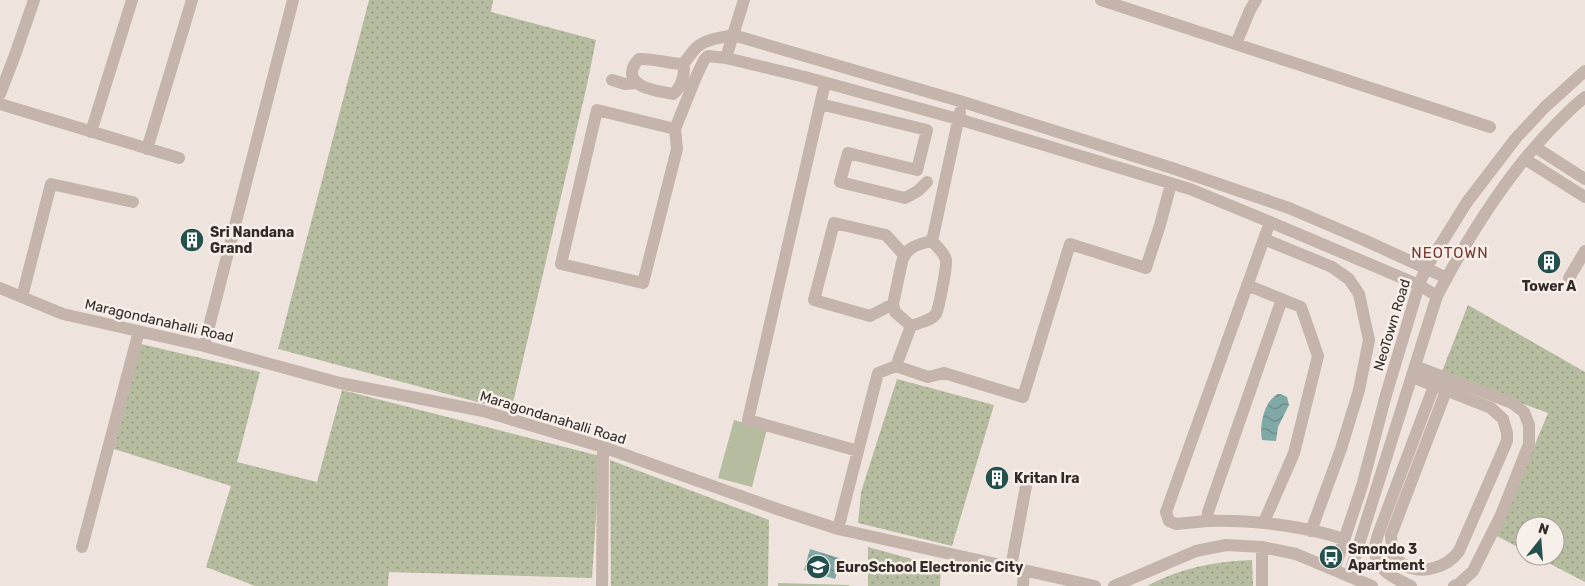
<svg xmlns="http://www.w3.org/2000/svg" width="1585" height="586" viewBox="0 0 1585 586" font-family="Rubik,sans-serif">
  <defs>
    <pattern id="grass-dots" width="8" height="8" patternUnits="userSpaceOnUse" patternTransform="scale(1.25)"><rect width="8" height="8" fill="#b6bc9f"/><path d="M2 2h.1M6 6h.1" fill="none" stroke="#959982" stroke-width="1.8" stroke-linecap="round"/></pattern>
    <pattern id="water-waves" width="16" height="10" patternUnits="userSpaceOnUse" patternTransform="scale(1.25)"><rect width="16" height="10" fill="#80a8a5"/><path d="M0 5q4-4 8 0t8 0" fill="none" stroke="#6a8986"/></pattern>
  </defs>
  <rect width="100%" height="100%" fill="#efe4dd"/>
  <!-- grass -->
  <path fill="url(#grass-dots)" d="M369,0H493L491,12L596,40L587,85L511,411L278,349Z
    M1468,305L1585,372V582L1535,556H1555V526H1525V551L1497,536L1548,413L1441,374Z
    M141,344L260,372L237,462L317,482L342,390L600,456L592,578L389,572L388,586H255L206,567L231,486L114,449Z
    M897,379L994,405L952,546L858,523L861,492Z
    M610,460L769,520L768,586H611Z
    M868,547L941,567L940,586H868Z
    M1252,560L1253,586H1147C1180,568 1215,561 1252,560Z"/>
  <!-- park -->
  <path fill="#b6bc9f" d="M734,420L767,429L752,487L718,478Z
    M778,583L850,585L849,586H778Z"/>
  <!-- water -->
  <path fill="url(#water-waves)" d="M1278,394H1281L1287,397L1289,405L1278,427L1276,441L1262,440C1259,426 1264,401 1278,394Z
    M810,549L842,559L835,579L804,570Z"/>
  <g fill="none" stroke-linecap="round" stroke-linejoin="round">
    <!-- minor -->
    <path stroke="#c5b4ab" stroke-width="12" d="M1101,0L1490,127
      M1236,44L1250,10L1256,0
      M639,59C654,58 668,64 683,64C686,73 681,88 673,94C661,91 632,89 632,73C632,67 635,63 639,59Z
      M683,64C688,59 691,53 696,48C705,39 721,38 733,35L744,0
      M612,80L625,84L636,83
      M825,83L748,420L858,451
      M0,94L15,55L34,0
      M0,104L179,158
      M820,104L927,130L917,170L848,153L840,182L905,198L918,191L927,182
      M675,129L597,110L561,264L643,283L677,149L675,129L696,77L704,60L708,56L726,58
      M91,132L132,0
      M1535,147L1585,179
      M147,149L192,0
      M1525,159L1585,197
      M1264,239L1332,267L1349,279L1359,294L1369,340L1359,390L1341,449L1311,531
      M932,241L960,112
      M1569,278L1585,251
      M1247,285L1301,307L1318,356L1294,453L1264,522
      M0,288L63,314L204,346L340,383L483,411L603,447L777,509L838,529L1095,586
      M1437,296L1419,285L1270,222L1190,189L958,119L805,77L726,58L733,35L963,102L1172,168L1289,208L1364,240L1447,278
      M22,297L51,184L133,202
      M1282,299L1208,512L1207,521C1253,520 1300,525 1344,539
      M893,304L870,316L814,300L834,223L886,235L904,255
      M204,346L293,0
      M896,366L928,377L944,373L1023,397L1070,244L1146,268L1160,225L1171,184
      M1415,366L1512,403L1524,412L1529,425V444L1501,515L1473,571L1460,583L1454,586
      M1412,377L1491,408L1503,419L1507,433V441L1459,551C1448,567 1421,576 1403,564C1399,562 1395,557 1392,553L1391,535L1446,391
      M1207,521L1176,524L1169,521L1166,512L1270,222
      M838,529L878,373L896,366L911,326C918,323 931,321 936,314C939,308 947,266 946,260C944,252 937,247 932,241C918,244 906,247 902,262L893,304L895,312L911,326
      M82,547L139,331
      M1262,547V586
      M1011,567L1026,486
      M1334,570L1362,486L1386,395L1419,285L1426,268L1467,202L1516,138L1545,107L1585,71
      M1349,576L1437,296C1470,233 1509,170 1560,120C1568,112 1576,104 1585,97
      M602,586L603,447
      M1023,586L1024,570
      M1114,586L1196,551L1226,545L1262,547L1296,554L1372,586
      M1411,586C1394,578 1374,570 1375,548C1375,542 1378,535 1380,529L1434,386"/>
  </g>
  <!-- icons -->
  <defs>
    <g id="building-disc" transform="scale(1.25)"><circle r="9.5" fill="#24504d" stroke="#f7efe9"/><path d="M-4-6H4V6H1V3H-1V6H-4ZM-2.5-4.3h1.7v1.8h-1.7ZM.8-4.3h1.7v1.8H.8ZM-2.5-1h1.7V.8h-1.7ZM.8-1h1.7V.8H.8Z" fill="#fff"/></g>
    <g id="bus-disc" transform="scale(1.25)"><circle r="9.5" fill="#24504d" stroke="#f7efe9"/><path d="M-5-6H5V4H4V6H2V4H-2V6H-4V4H-5ZM-3.5-4V0h7V-4ZM-3.5 1.2v1.5H-2V1.2ZM2 1.2v1.5H3.5V1.2Z" fill="#fff"/></g>
    <g id="school-disc" transform="scale(1.25)"><circle r="9.5" fill="#24504d" stroke="#f7efe9"/><path d="M0-5L7-2L0 1L-7-2ZM-4 1L0 2.5L4 1V4Q0 6-4 4Z" fill="#fff"/></g>
  </defs>
  <g fill-rule="evenodd">
    <use href="#building-disc" x="192" y="240"/>
    <use href="#building-disc" x="1549" y="262"/>
    <use href="#building-disc" x="997" y="478"/>
    <use href="#bus-disc" x="1331" y="557"/>
    <use href="#school-disc" x="818" y="567"/>
  </g>
  <g text-anchor="middle" dominant-baseline="central" stroke-width="5" stroke-linejoin="round" paint-order="stroke">
    <!-- poi labels -->
    <g font-size="14" font-weight="bold" fill="#342b29" stroke="#f7efe9" text-anchor="start">
      <text x="210" y="232">Sri Nandana<tspan x="210" dy="16">Grand</tspan></text>
      <text x="1549" y="286" text-anchor="middle">Tower A</text>
      <text x="1014" y="478">Kritan Ira</text>
      <text x="1348" y="549">Smondo 3<tspan x="1348" dy="16">Apartment</tspan></text>
      <text x="836" y="567">EuroSchool Electronic City</text>
    </g>
    <!-- street labels -->
    <g font-size="14" fill="#342b29" stroke="#f7efe9">
      <text transform="translate(159 321) rotate(13)">Maragondanahalli Road</text>
      <text transform="translate(1392 325) rotate(-73)">NeoTown Road</text>
      <text transform="translate(553 418) rotate(17)">Maragondanahalli Road</text>
    </g>
    <!-- neighbourhood labels -->
    <g font-size="15" letter-spacing="1" fill="#78352d" stroke="#f7efe9">
      <text x="1450" y="253">NEOTOWN</text>
    </g>
  </g>
  <!-- north arrow -->
  <g transform="translate(1540 541) rotate(17)"><circle r="24" fill="#f7efe9" stroke="#a9a19c"/>
  <path d="M0-4L9 19L0 12L-9 19Z" fill="#24504d"/>
  <text y="-8" font-size="14" font-weight="bold" text-anchor="middle" fill="#342b29">N</text>
  </g>
</svg>
